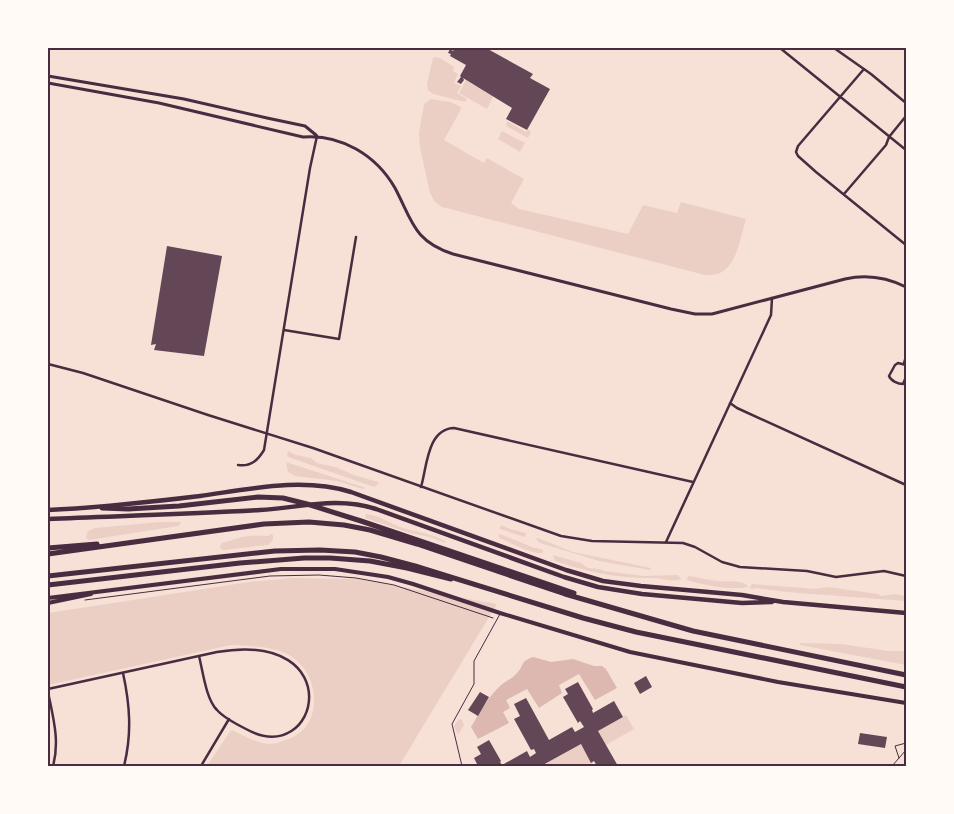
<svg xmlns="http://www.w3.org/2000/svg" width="954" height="814" viewBox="0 0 954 814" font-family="Ubuntu,sans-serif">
  <rect width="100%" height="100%" fill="#f7e1d7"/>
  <!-- green -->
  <path fill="#ebcfc5" d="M435,57L440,58L454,67L453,71L458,74L454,83L461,86L457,93L467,99L465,102L433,94L428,90L427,83L433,58Z
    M466,80L471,83V84L485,90V92L493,95V97L487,109L459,93Z
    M431,99L450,102L461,107L460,111L444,140L484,163L487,158L524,179L511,203L519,209L628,234L643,205L677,213L681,202L746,219C739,241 736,279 705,275L442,207L435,202L430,193L420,147L419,133L424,104Z
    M507,121L526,132L528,130L531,132L528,138L506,126Z
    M502,131L525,143L520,152L498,139Z
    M288,451L296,455L311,458L317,463L335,467L354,475L378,482V484L374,487L291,458L287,456Z
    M286,462L366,488L363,489L337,481L295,476L288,472Z
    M366,514C378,515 388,522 400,527C415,532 432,533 446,542L445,543L430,537L410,533L365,518Z
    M159,522H180L181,524L178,526L89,540L86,538L88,531L95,528Z
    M501,525L510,529L526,533V535L524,537L500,529Z
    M271,534L273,535V540L268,545L224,550L221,549L220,546L222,543C228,542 232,540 238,538C247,535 258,535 268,536Z
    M499,534C508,537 518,541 527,545C532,548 538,548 543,550V553C530,554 512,543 499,538Z
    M538,538L573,552L651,568L650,570L599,561L540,543L536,539Z
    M553,555L581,563L588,568L600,569L604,571L644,576L678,575L681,579C672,583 663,578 654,578C620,579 587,572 555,561Z
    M688,576C698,577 707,580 717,581C727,582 737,580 746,584L748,587C732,591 703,585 687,580Z
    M292,578L358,579L497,604L399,766H207L231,730C243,735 258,744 271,744C276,744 281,741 286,740C323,728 321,680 295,659C278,646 251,646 231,645L48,685V613L249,582Z
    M752,584L815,589L828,587L878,594L881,596L894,594L906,596V601L786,592L756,588L751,589L750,587Z
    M800,643L842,644L888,651H906V665L800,645Z
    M626,715L634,729L606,745L598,731Z
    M459,719L462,720L464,725L458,735L454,726Z
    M581,744L593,765L590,766H541Z"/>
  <!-- water -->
  <path fill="#dcb8b0" d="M533,657L551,662L573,659L594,666H602L606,669L617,688L595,700L579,674L559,685L562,693L539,708L527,689L506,700L510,708L503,712L509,723L478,739L471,727C480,712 488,697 501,685C506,681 513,678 517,673C525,665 519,662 533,657Z"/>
  <!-- building -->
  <path fill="#644757" d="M455,48H486L533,74L530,78L550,89L527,130L506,119L512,108L463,78L464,80L461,84L457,82L461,77L460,76L466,65L450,56L451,54L448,53L450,49L453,51Z
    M167,246L222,256L204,356L154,350L156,344L151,345Z
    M646,676L652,687L640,694L634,683Z
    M578,682L593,709L592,710L593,713L614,701L623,717L598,731L618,766H597L594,761L591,763L581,744L541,766H478L474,758L481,754L477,747L489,740L501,761L500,762L502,765L527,751L530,757L536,753L534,749L531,750L514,719L520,716L514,704L526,698L549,740L572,727L575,732L584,727L580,721L578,723L563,697L568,694L565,689Z
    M480,692L489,697L478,716L468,710Z
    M860,733L887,737L885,748L858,744Z"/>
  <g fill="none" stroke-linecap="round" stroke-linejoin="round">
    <!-- path -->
    <path stroke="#4a2c40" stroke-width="1" d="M85,600L270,576L319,575L356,578L394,585L493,618"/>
    <!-- service -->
    <path stroke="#4a2c40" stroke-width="1" d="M899,758L895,746L906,743
      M462,766L452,724L474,684V661L500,614
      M892,766L906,750"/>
    <!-- minor -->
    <path stroke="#4a2c40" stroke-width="2.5" d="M780,48L906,150
      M834,48L871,74L906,103
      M864,69L798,146L796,152L798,156L816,172L906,245
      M844,194L886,145L889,137L906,116
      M284,330L339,339L356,237
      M904,363L906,357
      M48,364L83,373L208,415L313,448L561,536L592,541L683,543L695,547L722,562L740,567L807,571L836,577L884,571L906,576
      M906,365L898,363L895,365L889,376C891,381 898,384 903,384L906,377
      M730,403L737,408L906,485
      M238,465C251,467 258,460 264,450L310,168L317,136
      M421,487C427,467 427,429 454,428L693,482
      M666,542L771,315L772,298
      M123,673C130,705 132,734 124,766
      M48,689L217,652C350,629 320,770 246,729C236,724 224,718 217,710C206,699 203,672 199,656
      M48,692C53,717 60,741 53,766
      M201,766L229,719"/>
    <!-- tertiary -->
    <path stroke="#4a2c40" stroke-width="3" d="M48,76L184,99L267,118L305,126L316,135
      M48,83L159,103L303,137C341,134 376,155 395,188C412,220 413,241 453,254L671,309L695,314H712L845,279C867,274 886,277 906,287"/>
    <!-- secondary -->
    <path stroke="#4a2c40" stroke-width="4" d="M48,598L281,569H335L388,577L413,584L500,613L630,652L778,682L906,703
      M48,603L91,594"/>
    <!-- primary -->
    <path stroke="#4a2c40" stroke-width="4.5" d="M48,510C99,508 149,502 200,496C250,489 302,477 351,492L566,570L603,581L641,586L742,595L783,602L906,613
      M48,519C118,516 189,514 260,510C299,508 337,496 376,509L564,577L598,587L642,594L742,603L772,602"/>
    <!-- motorway -->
    <path stroke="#4a2c40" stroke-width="5" d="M102,508L128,509L179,506L258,497L283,498L307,504L361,521L574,593
      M48,548L97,544
      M48,554L264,524L309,522L344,525L370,530L417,544L565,594L693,631L906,675
      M48,576L275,551L320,550L355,552L381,557L415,566L583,618L636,632L906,687
      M48,585L240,563L304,558H330L370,561L407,568L451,579"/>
  </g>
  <!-- border -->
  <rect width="954" height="814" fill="none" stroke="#fffaf5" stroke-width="98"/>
  <rect x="49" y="49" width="856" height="716" fill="none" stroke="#4a2c40" stroke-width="2"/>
</svg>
